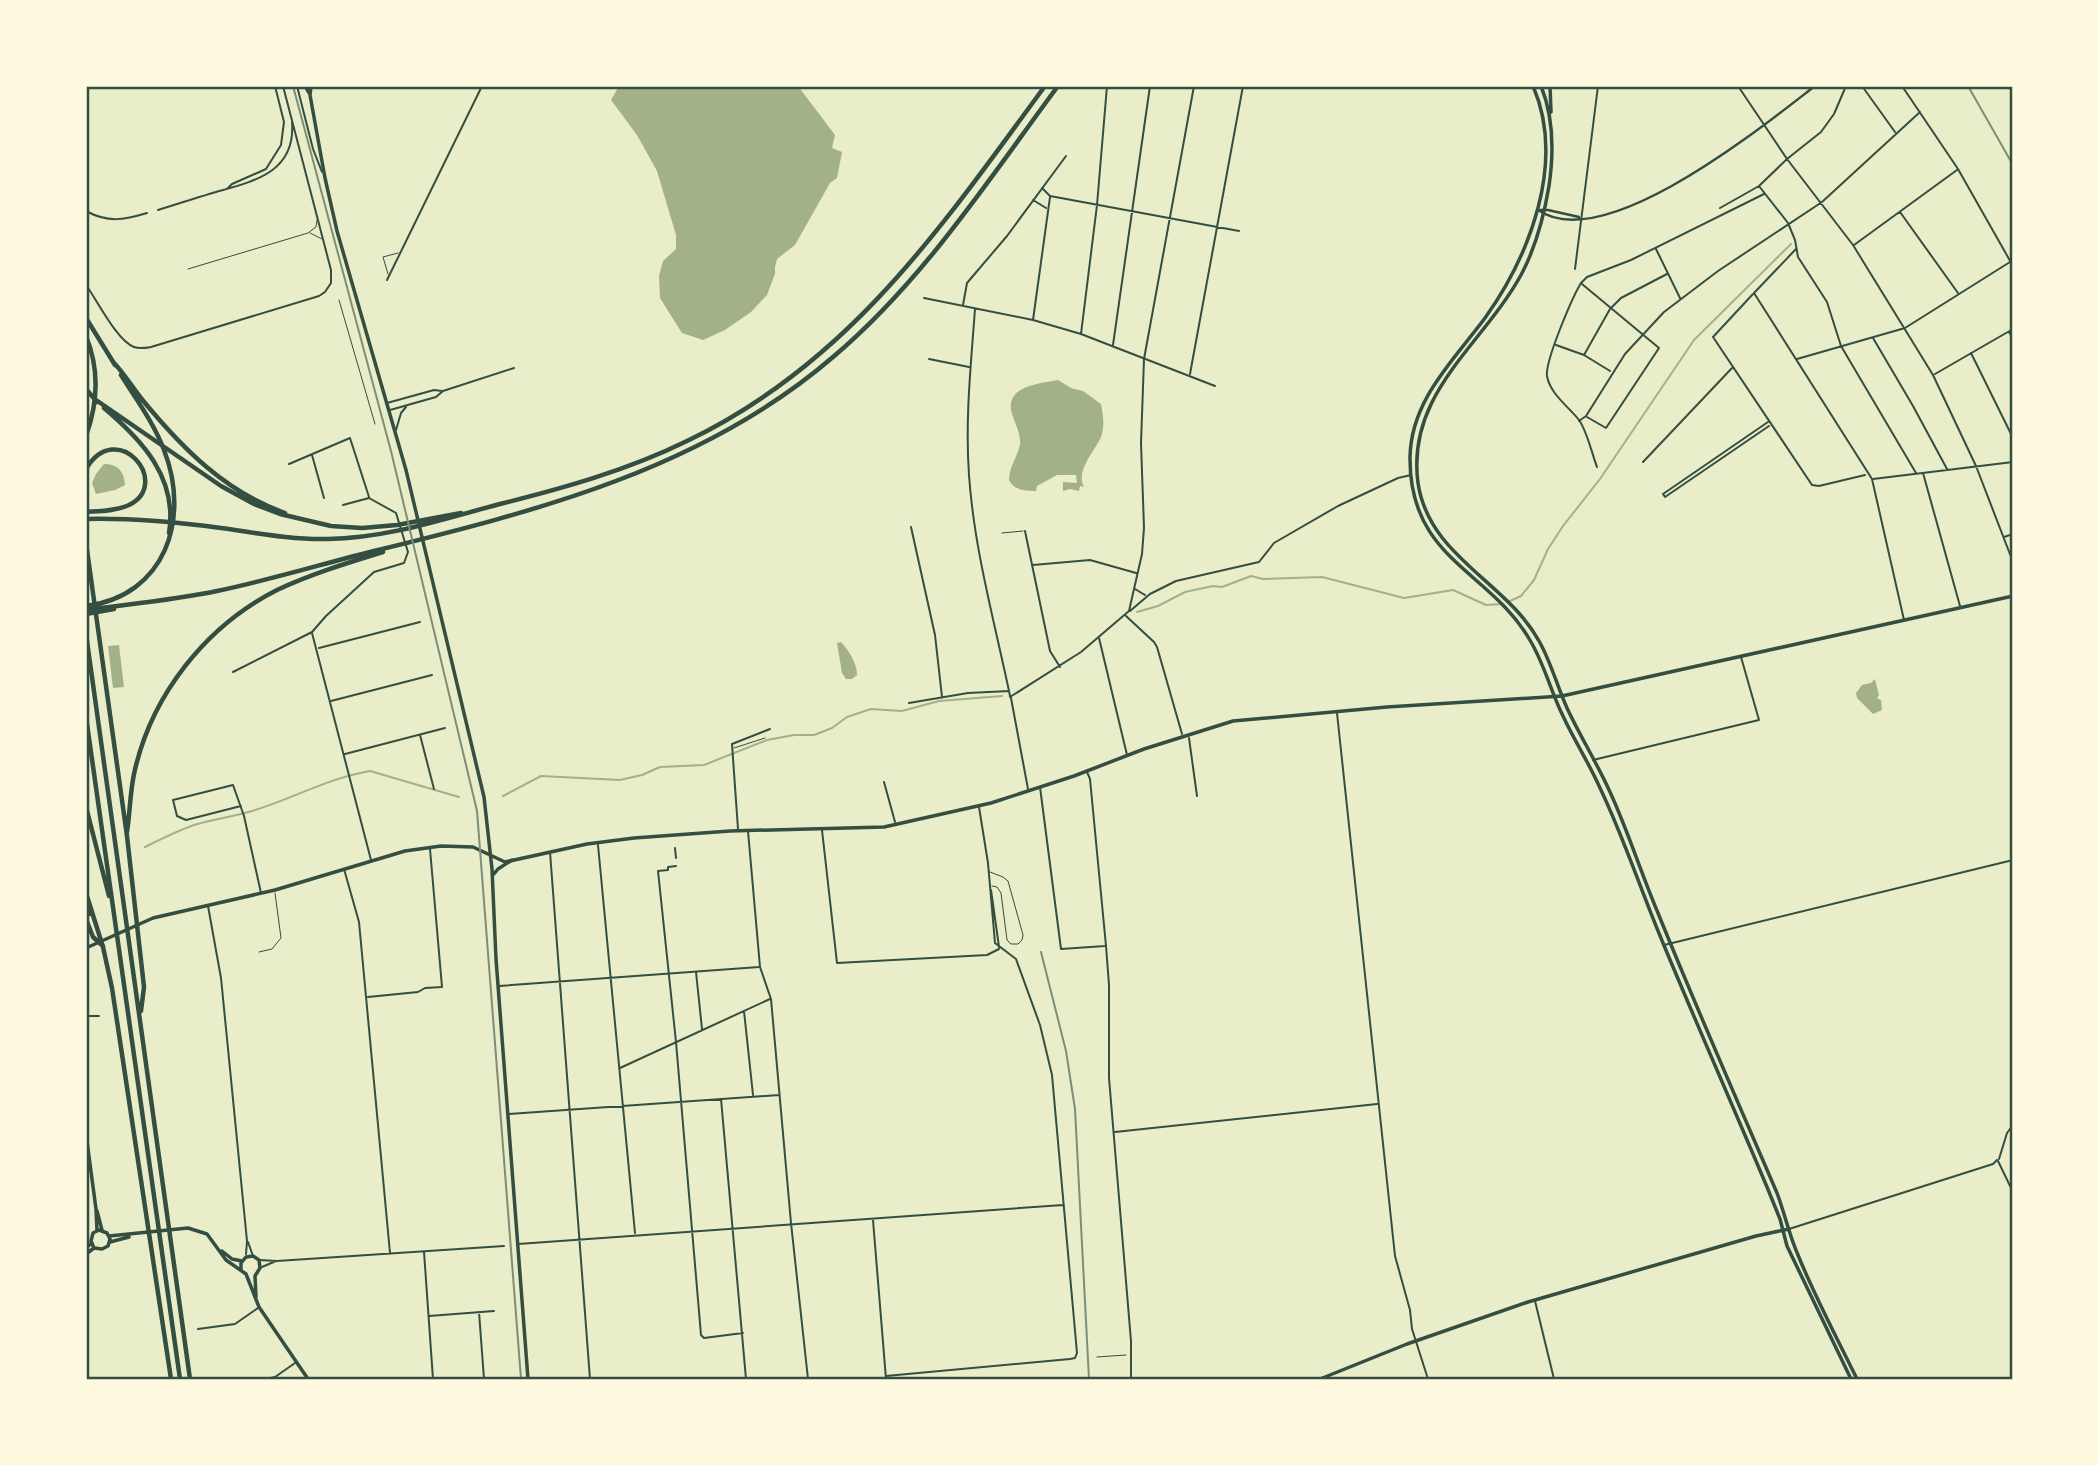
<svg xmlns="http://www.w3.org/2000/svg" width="2099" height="1465" viewBox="0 0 2099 1465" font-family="'Varela Round',sans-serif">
  <rect width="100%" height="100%" fill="#e9edc9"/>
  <!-- water -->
  <path fill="#a3b18a" d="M619,86H798L835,135L832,148L842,152L837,178L830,183L795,245L777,259L775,267V274L767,295L751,312L725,330L703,340L682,333L660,298L659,276L663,261L676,249V235L657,171L637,135L611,100Z
    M1058,380L1071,388L1083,391L1101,404C1103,415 1105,426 1101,437C1095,451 1075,471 1084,487L1080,486L1079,491L1070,489L1063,491V482L1077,483L1076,475H1057L1037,486L1036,491C1025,491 1015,491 1009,480C1009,467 1018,456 1020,444C1021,436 1016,425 1013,417C1002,387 1035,384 1058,380Z
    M104,464C118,464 124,471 125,485L115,490L96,494L92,483L96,474Z
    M841,642C849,651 857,663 857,675L852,679H846L842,673L837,643Z
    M119,645L124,687L113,688L108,646Z
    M1875,679L1879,695L1877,698L1881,700L1882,710L1873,714L1857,698L1856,693L1862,685L1871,683Z"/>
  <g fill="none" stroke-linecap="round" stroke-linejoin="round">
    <!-- stream -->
    <path stroke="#a3b18a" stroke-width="2" d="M1510,601L1521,596L1534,580L1548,549L1563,526L1600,479L1694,340L1791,244
      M1137,612L1158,606L1185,592L1213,586L1222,587L1251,576L1263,579L1322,577L1404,598L1453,590L1486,605L1502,604
      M503,796L541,776L620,780L642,775L660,767L704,765L767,740L794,735H814L832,728L847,717L871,709L902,711L939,701L1002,696
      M145,847C161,839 177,831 194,825C213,819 233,817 252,811C292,799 328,778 370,771L459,797"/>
    <!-- service -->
    <path stroke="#344e41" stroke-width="1" d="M310,233L322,239
      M188,269L308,233L316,227L317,220
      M388,274L383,257L398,253
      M339,300L375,424
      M1002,533L1023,531
      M734,748L765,738
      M990,872L1003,877L1008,881L1023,935L1022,940L1018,944H1011L1007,940L1001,893L997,887L992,886
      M259,952L272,949L281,938L275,893
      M1097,1357L1126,1355"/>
    <!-- pedestrian -->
    <path stroke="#344e41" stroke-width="2" d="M675,848L676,858
      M676,866L668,867V870L658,871L676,1042
      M696,972L702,1029"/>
    <!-- minor -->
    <path stroke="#344e41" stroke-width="2" d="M297,86L313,149L322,172
      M1738,86L1787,159L1853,245L1933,375L1976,466L2013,562
      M1862,86L1895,132
      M1902,86L1958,169L2013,266
      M2009,86L2013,94
      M1759,186L1788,223L1795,240L1798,257L1827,302L1841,346L1916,473
      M1042,188L1050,196L1239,231
      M227,189L232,184L266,169L281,145L284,122L275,86
      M1033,200L1046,208
      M1720,208L1759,186L1787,159L1821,132L1834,114L1846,86
      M158,210C177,204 196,198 216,192C255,181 296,172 292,122
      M86,211C108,223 124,220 147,213
      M1900,212L1958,293
      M1854,245L1957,170
      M1656,249L1680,298
      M1796,249L1754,293L1872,479L1904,620
      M1575,269L1598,86
      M387,280L482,86
      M1582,284L1659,348L1606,428L1587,417
      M86,285C97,300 117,341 134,347C140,349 145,348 151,347L319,296L325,292L331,283V270L283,86
      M1753,294L1713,337L1812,485L1819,486L1865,475
      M924,298L1033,320L1081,334L1215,386
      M963,305L967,283L1007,236L1066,156
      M975,309C971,364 965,419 969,475C974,548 994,620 1009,691
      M1033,320L1050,197
      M2009,332L2013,339
      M1081,334L1097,205L1107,86
      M1873,338L1913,406L1947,469
      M1113,345L1150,86
      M1556,345L1584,355L1610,371
      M1971,353L2013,438
      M1584,355L1610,309L1621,298L1667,274
      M929,359L969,367
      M1797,359L1905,328L2010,262
      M1190,374L1243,86
      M1935,374L2013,329
      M387,403L434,390L442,391
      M390,410L436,397L443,391L514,368
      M1579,421L1586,416L1625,354L1664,312L1718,271L1822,202L1920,112
      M1768,422L1663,494L1665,497L1769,426
      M396,430L401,413L406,407
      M312,455L324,498
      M1643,462L1732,368
      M289,464L350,438L369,497
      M1597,467C1592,454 1587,431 1579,420C1569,407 1550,394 1547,376C1545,361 1572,298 1581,283L1587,277L1631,260L1764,194
      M1923,473L1960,606
      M1873,479L2013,462
      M911,527L935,635L942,697
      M1025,531L1050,651L1060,667
      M2004,537L2013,534
      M1033,565L1090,560L1136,573
      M1135,589L1145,595
      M1130,611L1150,594L1176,581L1259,562L1274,543L1338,506L1398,478L1411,475
      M1126,616L1154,642L1157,647L1182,734
      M312,633L371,860
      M1099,638L1127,755
      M319,648L420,622
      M233,672L312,632L326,616L374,572L404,563L408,552L396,513L369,498L343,505
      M1010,697L1081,652L1129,611L1142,554L1144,528L1141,443L1144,359L1194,86
      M1011,698L1028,789
      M331,701L432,675
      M909,703L968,693L1009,691L1010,696
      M1337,713L1395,1256L1410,1310L1412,1329L1428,1379
      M420,735L434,789
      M1189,738L1197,796
      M345,754L445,728
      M1593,760L1759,720L1741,657
      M1087,772L1090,779L1106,946L1109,985V1078L1131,1341V1379
      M884,782L895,822
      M1040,787L1061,949L1105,946
      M241,806L186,820L177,816L173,800L233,785L244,816L261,893
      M738,829L732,744L770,729
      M822,830L837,963L987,955L999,949
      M748,831L760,967L771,999L791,1223L808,1379
      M598,845L635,1233
      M550,852L590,1379
      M344,869L359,922L390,1253
      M991,890L999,947
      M208,906L221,978L247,1241L246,1254
      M1664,945L2013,860
      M499,986L759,967
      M368,997L418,992L425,988L442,987L430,849
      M744,1011L753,1095
      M86,1016H99
      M676,1042L701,1335L704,1338L743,1333
      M620,1068L770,999
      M721,1099L746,1379
      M509,1114L779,1095
      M1115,1132L1377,1104
      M1999,1159L2007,1133L2013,1125
      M1998,1161L2013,1192
      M873,1220L886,1379
      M1789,1229L1993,1164L1997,1160
      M248,1242L253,1256
      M518,1244L1063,1205
      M424,1252L433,1379
      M259,1260L277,1261L504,1246
      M262,1267L276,1261
      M1535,1301L1554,1379
      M479,1312L484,1379
      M429,1316L494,1311
      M198,1329L235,1324L258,1308
      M886,1376L1070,1359L1075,1358L1077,1353L1052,1075L1040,1025L1016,959L995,943L988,863L979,807
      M266,1379L275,1377L295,1363"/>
    <!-- tertiary -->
    <path stroke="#344e41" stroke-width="2.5" d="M1538,210C1604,256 1763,126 1815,86
      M1538,210H1548L1579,217"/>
    <!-- secondary -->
    <path stroke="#344e41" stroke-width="3.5" d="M86,948L153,918L275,890L405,851L441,846L473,847L505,862L587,844L634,838L730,831L884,827L991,803L1074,776L1144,749L1233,721L1387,707L1562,696L2013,596
      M86,1134L96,1209L97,1231
      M97,1211L102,1230
      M109,1236L188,1228L207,1234L226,1260L246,1274L259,1307L308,1379
      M110,1242L129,1237
      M86,1248L92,1243
      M222,1251L232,1259L242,1261
      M86,1254L94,1248L102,1249L108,1246L110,1239L107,1233L99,1230L93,1233L91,1241L94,1248
      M241,1269V1263L246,1257L253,1256L259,1260L260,1268L255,1276L256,1297"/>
    <!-- primary -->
    <path stroke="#344e41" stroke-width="3.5" d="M305,86L309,93
      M311,86L310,95L325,178L337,231L406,470L484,797L492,869L496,959L528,1379
      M1533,86C1566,162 1530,255 1485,318C1453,361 1411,400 1410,457C1409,561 1491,570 1531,642C1545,666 1551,692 1563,716C1574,740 1589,763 1600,788C1624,838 1641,891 1663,943C1697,1025 1733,1106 1767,1187L1780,1219L1787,1246L1851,1379
      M1541,86C1554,118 1554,152 1549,186C1544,216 1536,247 1521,275C1482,346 1406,393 1418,483C1429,557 1506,581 1539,641C1551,662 1557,686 1567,708C1580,736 1597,763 1610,792C1628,831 1641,873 1658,913C1696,1007 1737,1100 1777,1193C1785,1214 1789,1235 1798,1255C1815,1297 1837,1338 1857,1379
      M1550,86L1551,112
      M493,875L498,869L512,860
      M1320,1379L1407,1344L1528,1302L1756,1236L1789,1229"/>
    <!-- motorway -->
    <path stroke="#344e41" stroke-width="4.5" d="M86,318L115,365
      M86,336C99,368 98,403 86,436
      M115,364C126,376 134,390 145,403C184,450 226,492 285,513
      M86,389L97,402
      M96,400L221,486L254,504L280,514L331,526L362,528L397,525L461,513
      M104,408C142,440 178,478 169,533
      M86,469C117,417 173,483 129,505C116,511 100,511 86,512
      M86,519C131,518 176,522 221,528C257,533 292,540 328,539C388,538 443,519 500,504C564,488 628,470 687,441C850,363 942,226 1045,86
      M86,543L127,836L144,987L141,1011
      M86,606C165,596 191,519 164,450C154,423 136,399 121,375
      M86,610C130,604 174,600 217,591C270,580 322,564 374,551C537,511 703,469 833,357C923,281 989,179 1058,86
      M86,614L114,609
      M86,634L190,1379
      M86,717L180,1379
      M86,807L109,896
      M127,832C130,812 130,793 134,774C151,695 206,626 277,590C311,574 347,563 383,552
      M86,893L103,947L112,988L171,1379
      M86,903L90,914
      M86,919L93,937L103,946"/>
    <!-- tram -->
    <path stroke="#7c8e77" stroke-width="2" d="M293,86L391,451L477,811L521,1379"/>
    <!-- rail -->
    <path stroke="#7c8e77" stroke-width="2" d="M1968,86L2013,165
      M1041,952L1066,1051L1075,1109L1089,1379"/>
  </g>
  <!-- border -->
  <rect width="2099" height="1465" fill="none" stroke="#fefae0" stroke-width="175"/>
  <rect x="88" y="88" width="1923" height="1290" fill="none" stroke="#344e41" stroke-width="2.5"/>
</svg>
